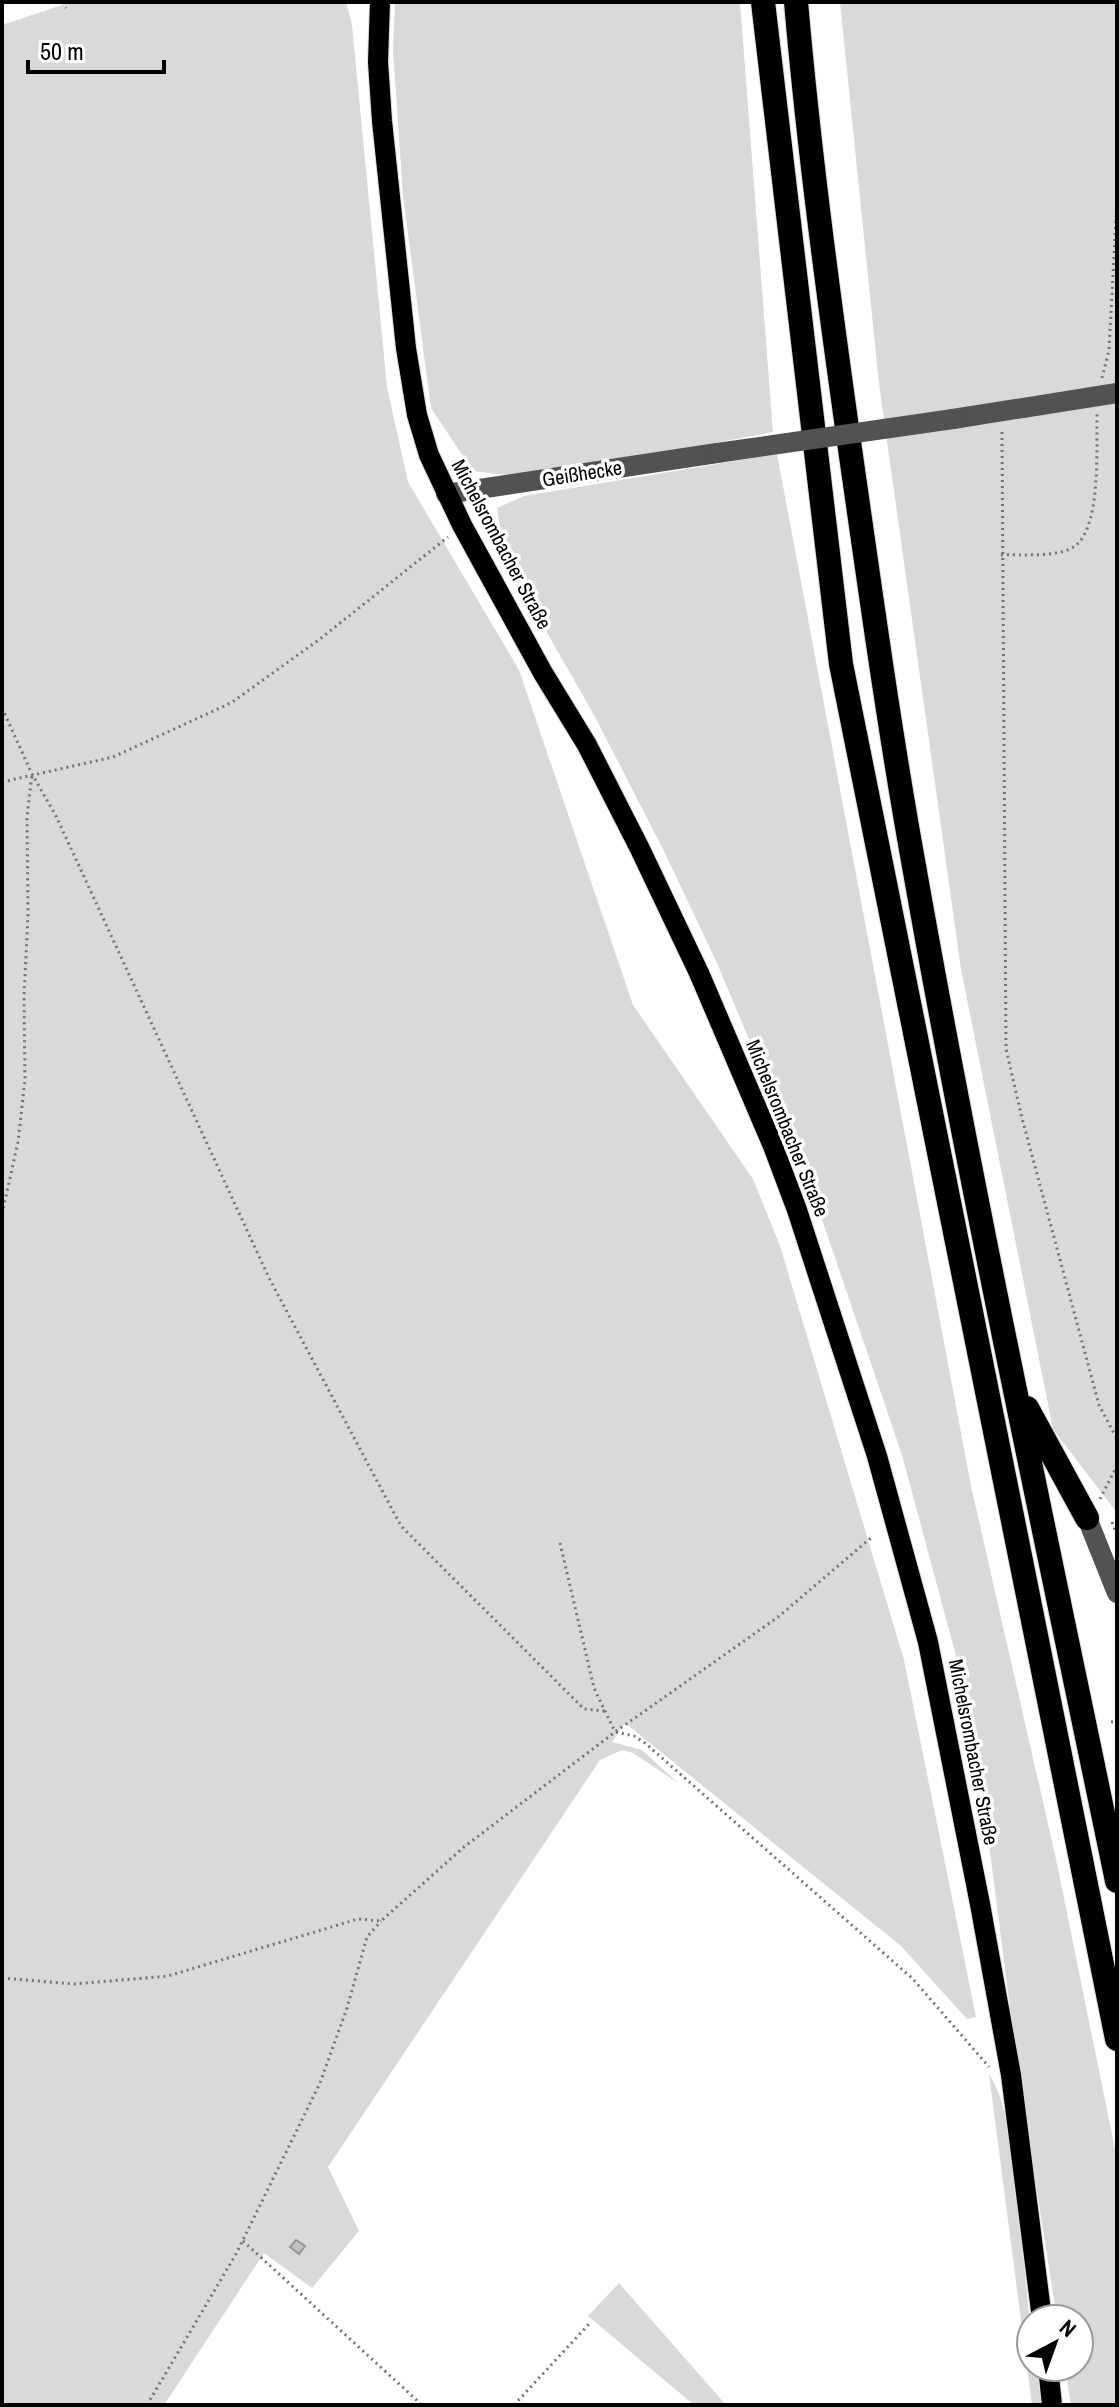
<svg xmlns="http://www.w3.org/2000/svg" width="1119" height="2407" viewBox="0 0 1119 2407" font-family="'Archivo Narrow',sans-serif">
  <rect width="100%" height="100%" fill="#fff"/>
  <!-- green -->
  <path fill="#d9d9d9" d="M71,2H346L352,25L387,387L408,482L519,670L633,1005L753,1179L780,1246L904,1660L976,2017L967,2019L901,1946L625,1723L612,1742L642,1750L678,1783L633,1753L622,1750L600,1760L328,2167L359,2231L312,2288L264,2253L164,2405H2V25Z
    M395,2H740L773,432L703,445L506,475L473,471L431,408L403,196L393,51Z
    M840,2H1117V1513L1053,1429L961,969L879,384Z
    M777,454L971,1486L1056,1859L1117,2159V2405H1071L1065,2367H1079V2319H1057L1018,2070L973,1719L902,1455L811,1187L717,963L663,849L594,715L505,559L497,508L524,496Z
    M989,2074C1011,2109 1011,2159 1016,2200C1023,2256 1031,2311 1031,2367H1037L1041,2405H1032Z
    M619,2283L726,2405H694L588,2316Z"/>
  <!-- building -->
  <path fill="#c2c2c2" stroke="#969696" stroke-width="2" d="M296,2240L305,2246L299,2254L290,2247Z"/>
  <g fill="none" stroke-linecap="round" stroke-linejoin="round">
    <!-- major casing -->
    <g stroke="#dbdbdb" stroke-width="22">
      <path id="major" d="M380,2L378,62L382,121L406,348L417,415L429,455L462,525L543,673L587,745L640,849L699,973L773,1146L797,1210L877,1456L928,1642L980,1904L1011,2075L1042,2319
        M1048,2367L1052,2405"/>
    </g>
    <!-- highway casing -->
    <g stroke="#dbdbdb" stroke-width="26">
      <path id="highway" d="M763,2L841,664L1117,2039
        M796,2C809,152 829,300 850,449C870,588 889,728 914,866C974,1206 1047,1543 1117,1881
        M1027,1408L1087,1518"/>
    </g>
    <!-- path -->
    <path stroke="#747474" stroke-width="3" stroke-dasharray="2 4" stroke-linecap="butt" d="M63,2L66,8
      M1102,378L1109,350L1117,199
      M1002,432L1006,1049L1022,1118L1099,1405L1117,1439
      M1001,555C1020,554 1059,558 1075,546C1102,526 1096,444 1097,413
      M2,708L32,774L56,816L269,1278L401,1526L584,1709L605,1711
      M2,782L113,757L231,703L320,639L448,537
      M2,1214L18,1142L25,1080L24,996L28,915L27,817L32,774
      M1100,1499L1117,1466
      M1112,1522L1117,1535
      M560,1543L594,1688L615,1732
      M1111,1722L1117,1721
      M616,1732L634,1736L645,1743L913,1979L989,2067
      M2,1978L74,1984L168,1976L358,1919L381,1921L464,1847L615,1732L778,1617L872,1537
      M243,2241L422,2405
      M147,2405L236,2254L320,2083L347,2008L367,1937L381,1921
      M514,2405L589,2324"/>
    <!-- minor -->
    <path stroke="#525252" stroke-width="20" d="M953,419L1117,393
      M446,494L717,453
      M1087,1518L1117,1593"/>
    <!-- major -->
    <use href="#major" stroke="#000" stroke-width="20"/>
    <!-- highway -->
    <use href="#highway" stroke="#000" stroke-width="24"/>
    <!-- minor-bridge -->
    <path stroke="#525252" stroke-width="20" d="M717,453L953,419"/>
  </g>
  <g text-anchor="middle" dominant-baseline="central" stroke-width="7" stroke-linejoin="round" paint-order="stroke">
    <!-- street labels -->
    <g font-size="20" fill="#000" stroke="#fff">
      <text transform="translate(582 473) rotate(-9)">Geißhecke</text>
      <text transform="translate(502 544) rotate(62)">Michelsrombacher Straße</text>
      <text transform="translate(788 1128) rotate(68)">Michelsrombacher Straße</text>
      <text transform="translate(974 1752) rotate(79)">Michelsrombacher Straße</text>
    </g>
  </g>
  <!-- border -->
  <rect width="1119" height="2407" fill="none" stroke="#000000" stroke-width="8"/>
  <!-- north arrow -->
  <g transform="translate(1055 2343) rotate(41)"><circle r="38" fill="#ffffff" stroke="#999999" stroke-width="2"/>
  <path d="M0-6L14 30L0 20L-14 30Z" fill="#000000"/>
  <text y="-12" font-size="22" font-weight="bold" text-anchor="middle" fill="#000000">N</text>
  </g>
  <!-- scale -->
  <path d="M28 60v12h136v-12" fill="none" stroke="#000000" stroke-width="4"/>
  <text x="40" y="60" font-size="24" fill="#000000" stroke="#ffffff" stroke-width="6" paint-order="stroke">50 m</text>
</svg>
